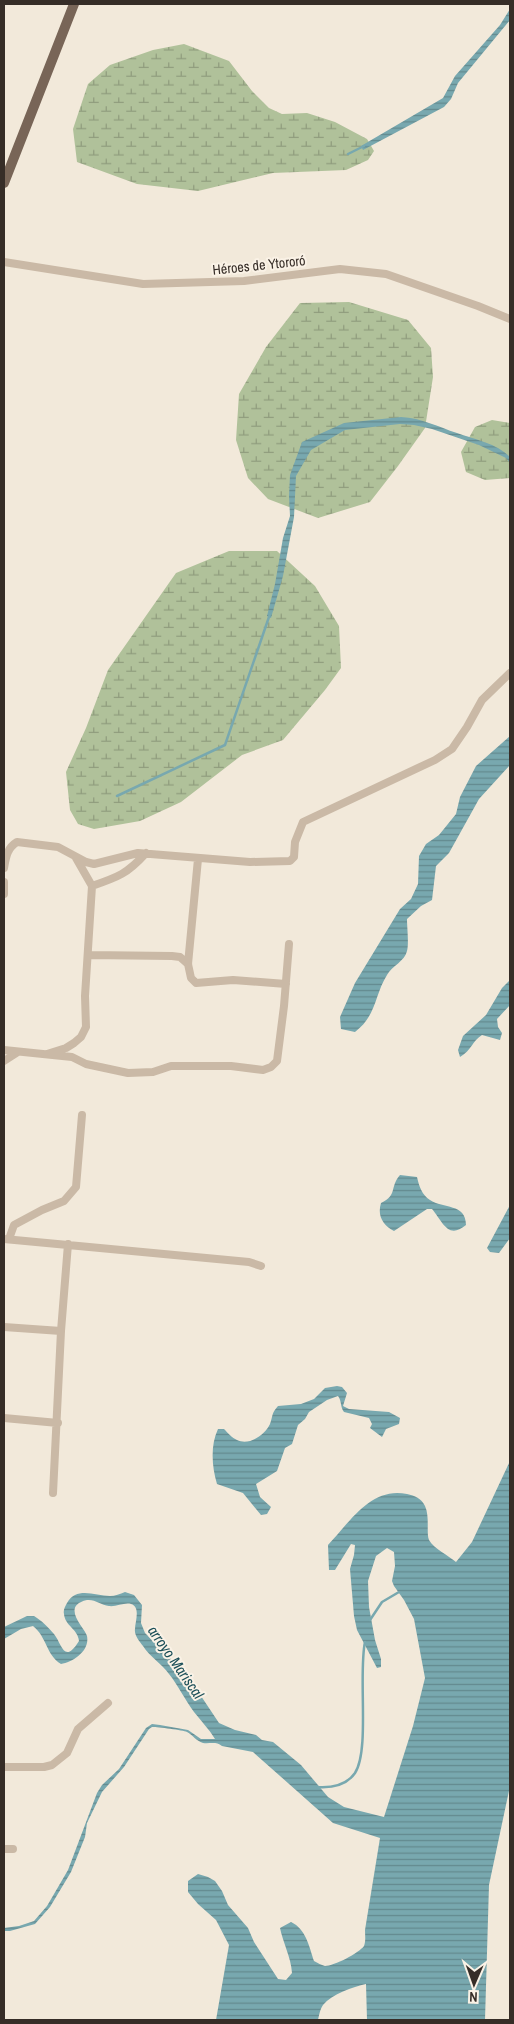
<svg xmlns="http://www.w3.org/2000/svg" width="514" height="2024" viewBox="0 0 514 2024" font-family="'Archivo Narrow',sans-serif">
  <defs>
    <pattern id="wetland-marsh" width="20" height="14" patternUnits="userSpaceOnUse" patternTransform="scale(1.25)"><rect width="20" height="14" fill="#b0c19a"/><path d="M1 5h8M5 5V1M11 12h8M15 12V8" fill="none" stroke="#909d7e"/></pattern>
    <pattern id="water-rules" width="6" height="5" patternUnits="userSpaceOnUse" patternTransform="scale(1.25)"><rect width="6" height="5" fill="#78a8af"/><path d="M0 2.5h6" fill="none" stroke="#63898e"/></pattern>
  </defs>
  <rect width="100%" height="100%" fill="#f2e9da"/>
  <!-- wetland -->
  <path fill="url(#wetland-marsh)" d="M184,44L229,61L252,91L269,108L282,114L307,113L335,122L367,139L374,151L368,160L346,170L273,173L198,191L137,184L77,162L73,129L88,84L110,65L153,50Z
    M349,302L408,320L431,348L433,377L425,428L398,466L370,502L318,518L268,499L248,478L236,440L239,394L266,347L300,303Z
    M492,420L510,423V478L485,480L466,472L461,452L475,427Z
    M229,551H277L315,586L339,626L341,668L325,690L283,740L242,755L181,802L140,821L94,829L78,824L70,810L66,772L86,728L108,670L176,573Z"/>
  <!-- water -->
  <path fill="url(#water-rules)" d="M510,9V20L458,83L451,99L444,107L363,150L361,146L443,98L455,76L500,25Z
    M401,417C422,418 438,427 457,433C476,440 496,443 510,457V463L506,458L479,445L432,429L414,425L400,424L345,430L311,450L296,476L294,517L283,576L271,618L267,616L275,584L283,538L290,516L289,496L290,475L302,442L344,423Z
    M510,736V765L479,799L449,853L436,866L432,900L421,906L407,919C407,927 409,944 407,951C405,961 392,966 387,975C374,996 377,1015 355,1032L341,1029L340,1017L355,983L400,909L411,899L418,884L419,856L426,844L439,835L456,814L460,797L476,766Z
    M510,980V1005L497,1019L498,1027L502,1033L500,1040L482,1035C472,1041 472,1050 460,1057L458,1050L463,1036L486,1015L502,988Z
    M400,1175L417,1177C419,1186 422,1195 430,1200C443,1209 466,1203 466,1225C448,1240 443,1222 432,1209H427L394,1231C383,1225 377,1216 381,1203C398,1195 389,1188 400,1175Z
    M510,1205V1238L499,1253L490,1252L487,1248Z
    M337,1386L342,1387L347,1393L343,1406L349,1409L389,1412L400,1418L399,1424L386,1429L382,1437L370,1428L372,1424L369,1418L344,1412C340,1407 342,1401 338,1396L327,1400L309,1412L305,1419L298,1425L292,1444L285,1448L277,1471L256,1484L260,1497L271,1507L267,1514L261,1515L243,1493L217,1484C212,1467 210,1446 218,1429H224C228,1433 232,1438 237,1440C249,1446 265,1435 270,1424C273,1416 271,1414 278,1406L301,1404L314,1399L325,1388Z
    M510,1461V1786L489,1885L485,2020H367L366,1984C353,1987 332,1994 323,2005C320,2009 319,2016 318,2020H216L229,1945L216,1920L198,1904L188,1892V1881L198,1874L208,1877L215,1881L222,1891L228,1905L248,1928L254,1942L278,1979L286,1980L292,1973C291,1957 283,1943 280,1928L291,1922C306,1929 309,1946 314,1961C318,1963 321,1965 325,1966C334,1966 359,1953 364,1946C366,1941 365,1935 365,1930L380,1838L333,1823L253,1752L222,1746C216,1741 210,1744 203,1743C196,1741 193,1735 187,1732C183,1730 158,1727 152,1727L149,1729L124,1767L102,1792L87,1823L85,1837L71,1872L50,1907L35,1924L10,1931H4V1928L19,1926L34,1921L47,1906L68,1870L97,1793L102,1785L119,1769L146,1728L152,1724L160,1725L188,1730L201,1739H215C209,1729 201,1721 194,1712C185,1700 178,1685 169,1674C161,1663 150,1657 143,1646C139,1641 134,1635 135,1629C135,1622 141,1607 131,1604C125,1602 116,1607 109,1606C101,1605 95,1599 87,1600C60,1606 85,1628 87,1636C90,1651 73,1662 61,1664C46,1655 47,1637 33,1626L21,1629L4,1639V1627L27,1616H34C41,1620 49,1628 54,1634C62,1644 64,1665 79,1641C78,1629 65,1626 64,1614C63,1610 65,1607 67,1603C77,1586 95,1596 110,1596C115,1596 120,1594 125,1592L134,1595L142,1605L141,1623L145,1633L187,1675L219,1723L235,1730L256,1735L262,1740L273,1742L301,1765L328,1797L344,1807L384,1817L413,1726L425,1678L414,1619L404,1600L394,1586L392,1581L395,1566L394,1552L387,1548L376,1556L368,1581L369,1607L375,1640L381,1659V1667L377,1668L357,1630L354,1616L350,1569L354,1555L355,1545L351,1544L335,1570H329L328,1545C349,1523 371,1486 407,1494C415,1496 421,1498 425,1506C430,1517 426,1533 429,1540C434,1549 448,1555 456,1562L472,1542Z"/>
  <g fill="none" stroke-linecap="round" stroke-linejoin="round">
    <!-- stream -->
    <path stroke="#78a8af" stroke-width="2.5" d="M348,154L364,146
      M117,796L225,745L270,614
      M370,1620L382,1602L399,1592
      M317,1787C331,1788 346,1786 355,1773C370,1750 358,1674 365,1642"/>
    <!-- minor -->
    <path stroke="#cab9a6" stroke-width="8" d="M4,262L143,284L244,281L340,269L386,274L478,306L510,319
      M198,859L188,964L191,978L196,983L233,980L286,984
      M4,868C6,857 7,848 17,842L58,847L86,862L94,864L138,853L250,862L290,861L294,857L295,842L303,822L435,760L452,749L467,727L482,700L510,673
      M4,882V894
      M92,886C118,877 127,874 146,853
      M88,955L172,956L180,957L188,964
      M4,1050L72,1057L86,1064L128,1073L153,1072L171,1066H231L263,1070L271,1067L277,1061L284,1006L289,944
      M47,1054L66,1048L74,1043L81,1037L86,1027L85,996L92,886L76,858
      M4,1061L18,1052
      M4,1239L249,1262L261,1266
      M9,1239L14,1225L42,1210L64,1201L76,1187L82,1115
      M4,1327L61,1331
      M4,1418L58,1423
      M53,1493L61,1331L68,1244
      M4,1767H44L52,1765L67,1753L78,1729L108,1703
      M4,1849H13"/>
    <!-- major -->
    <path stroke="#786557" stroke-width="10" d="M4,183L74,4"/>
  </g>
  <g text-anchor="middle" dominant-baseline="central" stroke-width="4" stroke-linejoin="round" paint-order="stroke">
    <!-- street labels -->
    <g font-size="14" fill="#362d27" stroke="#faf2e6">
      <text transform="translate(259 265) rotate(-6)">Héroes de Ytororó</text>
    </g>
    <!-- water labels -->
    <g font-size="15" font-style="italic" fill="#1c4f58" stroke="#faf2e6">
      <text transform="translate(176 1662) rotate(55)">arroyo Mariscal</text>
    </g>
  </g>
  <!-- border -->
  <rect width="514" height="2024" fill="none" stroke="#362d27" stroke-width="10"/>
  <!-- north arrow -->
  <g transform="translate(474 1984) rotate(182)" stroke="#faf2e6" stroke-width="4" paint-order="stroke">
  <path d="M0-4L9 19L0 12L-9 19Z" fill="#362d27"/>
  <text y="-8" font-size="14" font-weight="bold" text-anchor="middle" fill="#362d27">N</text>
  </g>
</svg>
